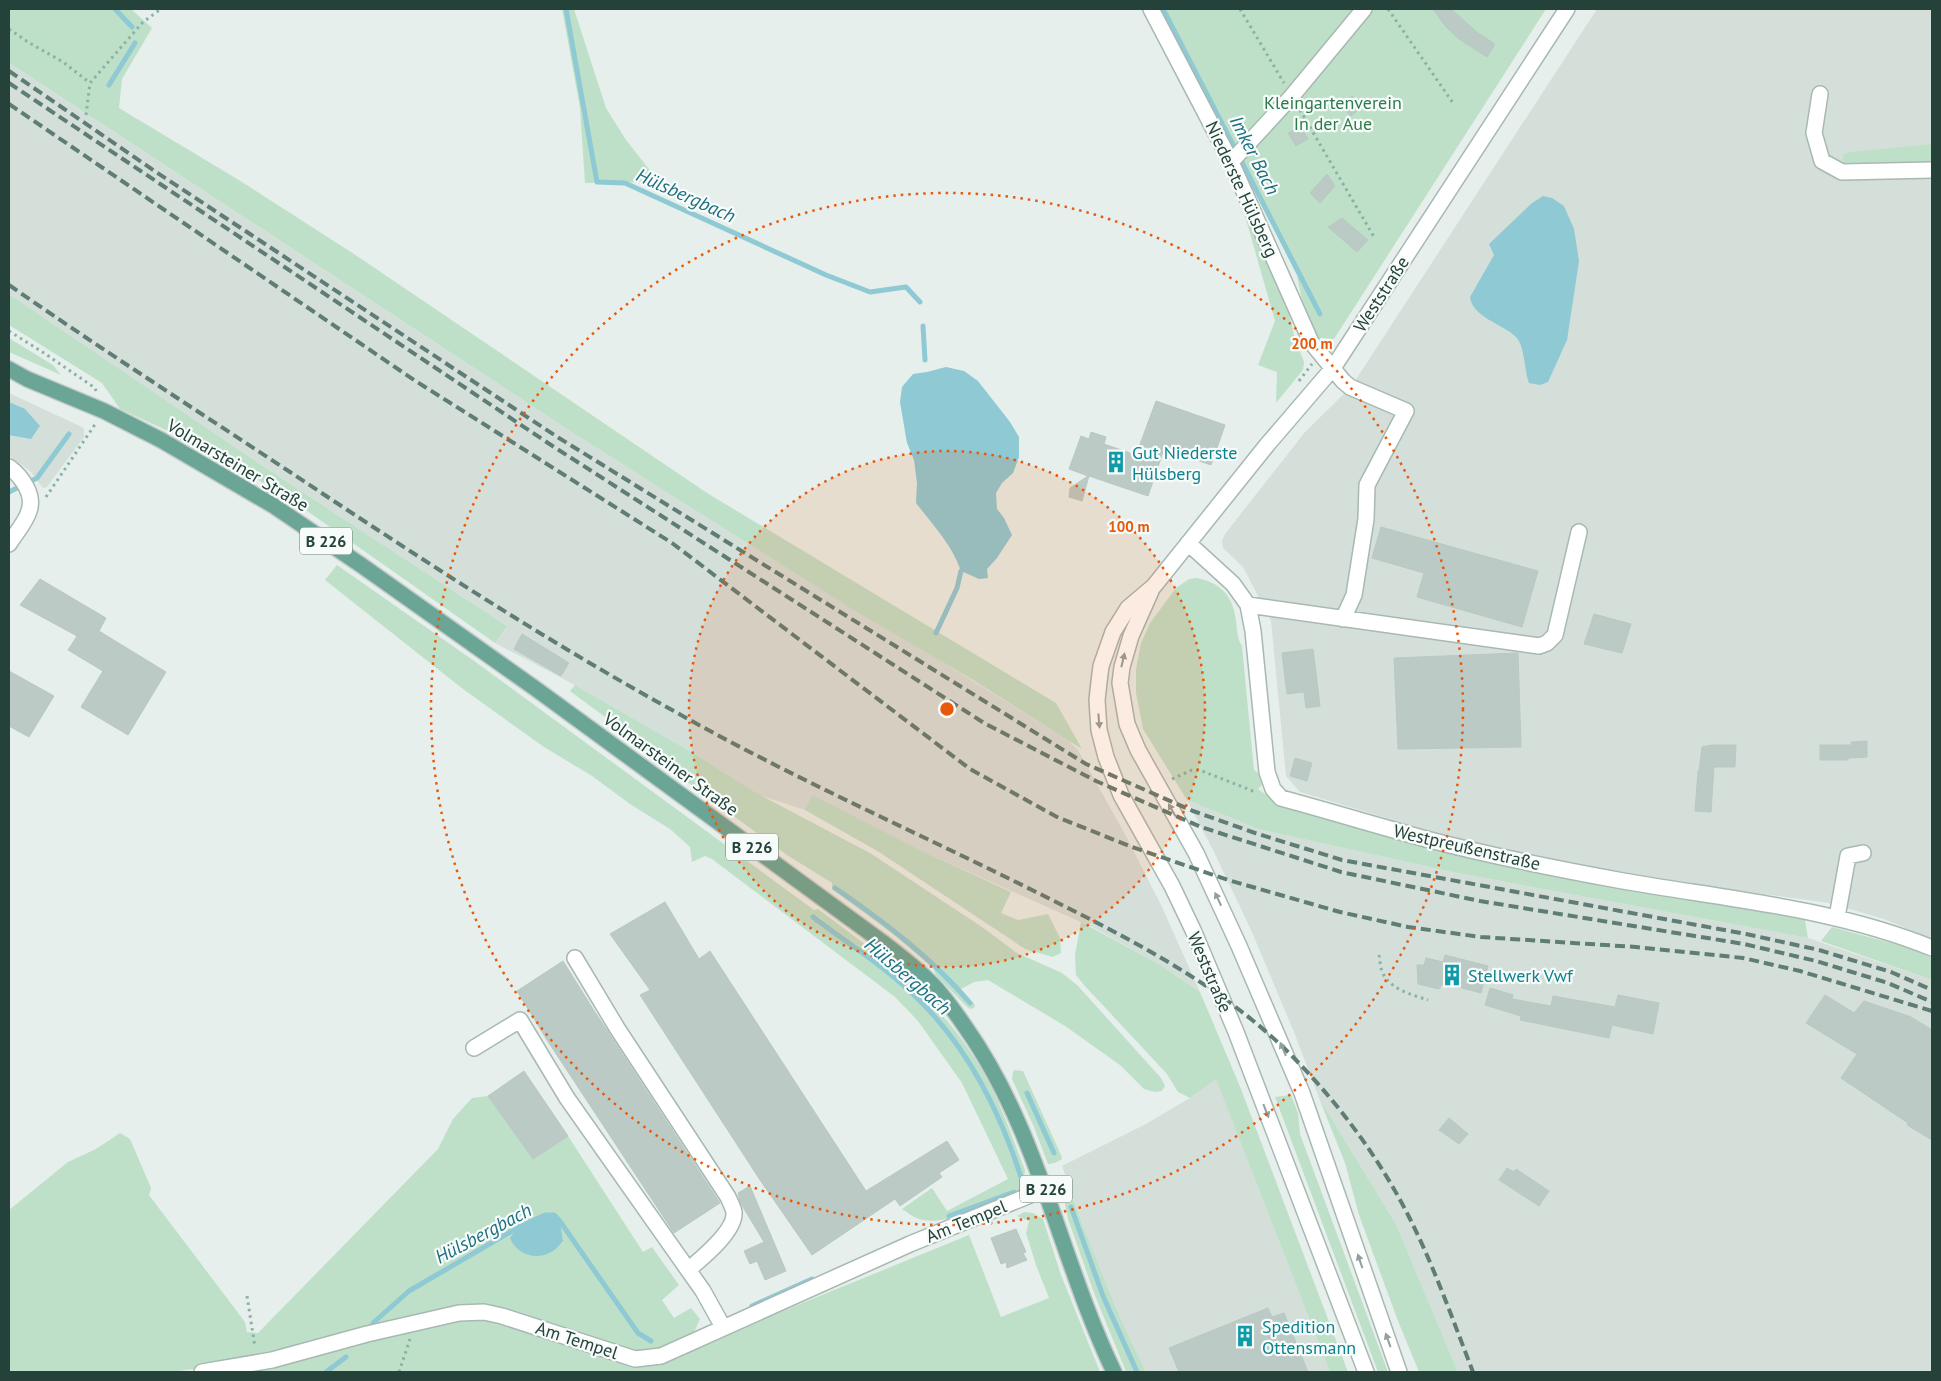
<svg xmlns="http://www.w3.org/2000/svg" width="1941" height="1381" viewBox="0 0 1941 1381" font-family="'PT Sans',sans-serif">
  <rect width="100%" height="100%" fill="#e6efeb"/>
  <!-- built -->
  <path fill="#d4dfda" d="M1597,9H1932V939L1884,919L1829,903L1620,874L1458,844L1380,816L1300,792L1286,776L1271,621L1243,567L1223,548L1222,541L1225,534L1305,432L1351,387Z
    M9,63L567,429L1068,740L1078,750L1127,838L1162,907L1200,992L1159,964L1092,927L924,852L812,796L805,810L762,796L688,750L575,685L495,643L507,626L263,466L9,294Z
    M9,393L84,428V437L47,487L43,488L30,471L9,456Z
    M1187,800L1258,829L1457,873L1808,938L1932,980V1372H1458L1396,1224L1319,1098L1294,1032L1251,930L1214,852Z
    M1216,1078L1330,1372H1146L1125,1332L1100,1272L1062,1166L1144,1125L1190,1098Z"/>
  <!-- green -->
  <path fill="#bfe0c8" d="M9,9H131L152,28L122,79L119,108L242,182L354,254L707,493L1056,703L1082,749L973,680L854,610L567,429L23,72L9,63Z
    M562,9H574L606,108L626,140L659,182L585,183L580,108Z
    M1165,9H1546L1334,339L1317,338L1302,300L1297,276L1309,282L1297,275Z
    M1932,144V161L1846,165L1842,159L1844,154L1850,152Z
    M1237,188L1286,300L1295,339L1304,362L1303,370L1276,403L1277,372L1258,365L1275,321Z
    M9,294L263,466L507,626L495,643L303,508L216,453L120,409L102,383L9,325Z
    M9,338L53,365L61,375L9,352Z
    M337,565L477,663L814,910L818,909C887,960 950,1007 990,1085C1004,1112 1014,1142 1025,1170C1024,1180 1023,1186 1017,1194C990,1204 947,1227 919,1219C913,1217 907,1212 902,1209L932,1188L947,1211L1008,1179L962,1083L918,1021L895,997L712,859L705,856L692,862L690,847L670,829L630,804L592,776L544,747L509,722L463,689L325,580Z
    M1197,578C1221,583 1233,596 1236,620C1237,630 1237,638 1242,646L1254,770L1258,773L1262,785L1258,789L1274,800L1398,839L1548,871L1805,920L1808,938L1457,873L1258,829L1187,800L1143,729L1136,693V669L1141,643L1150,623L1176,588L1189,579Z
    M575,685L688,750L762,796L870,853L982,927L1017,953L1062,973L1078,986L1161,1078L1165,1086L1162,1091L1155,1092L1144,1089L1120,1065L1065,1026L988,980L974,982L961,989L975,1005L974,1008L970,1009L965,1005L936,975L933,968L893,934L832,889V883L787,855L616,730L605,717L570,691Z
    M812,795L924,852L1011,892L1001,913L1018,920L1048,914L1060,938L1061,953L1053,957L1025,949L879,852L805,810Z
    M1081,922L1159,964L1200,992L1241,1089L1348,1372H1330L1216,1079L1190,1098L1178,1092L1167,1074L1084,985L1076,975L1075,955Z
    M1832,927L1906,947L1932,958V980L1821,941Z
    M1015,1070L1023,1071L1061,1155L1062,1159L1055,1163L1048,1164L1034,1127L1012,1079L1013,1072Z
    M1291,1095L1298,1113L1300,1134L1388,1372H1378L1275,1097Z
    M488,1096L533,1159L568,1136L643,1252L652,1247L679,1285L662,1300L674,1318L691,1308L700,1319L692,1337L661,1351L640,1354L498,1311L229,1364L172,1372H9V1210L68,1162L96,1149L120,1133L130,1139L151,1188L149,1195L245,1322L247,1332L258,1333L438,1149L453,1119L472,1098Z
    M1319,1098L1396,1224L1458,1372H1419L1398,1321L1359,1215L1345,1163Z
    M1069,1187C1092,1250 1115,1312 1146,1372H1126L1094,1293L1068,1219L1064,1199L1066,1190Z
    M1024,1212L1033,1213L1043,1219L1061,1275L1100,1372H260L273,1365L455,1318L482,1317L653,1364L969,1235L1001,1317L1049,1298L1036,1265L1026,1233L1029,1221L1017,1216Z"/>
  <!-- water -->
  <path fill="#8ec9d4" d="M1543,196L1552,198L1564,206L1574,229L1579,261L1567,340L1548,382L1540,385L1529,383C1524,370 1525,346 1516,337C1503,324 1472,317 1470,297L1494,255L1489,244L1532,203Z
    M946,367L964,371L978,381L1010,422L1019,437V457L1013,473L1002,483L996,493L997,509L1004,518L1012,535L997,558L987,569L988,578L979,579L961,571C952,545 933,525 916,503L917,483L914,460L907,443L900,402L902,387L913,374L927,372Z
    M9,402L25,409L40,426L31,439L9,435Z
    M545,1215C563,1216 560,1226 563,1241C559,1245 556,1250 551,1252C536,1261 516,1254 510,1238L517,1228Z"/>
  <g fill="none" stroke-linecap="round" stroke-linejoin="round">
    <!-- stream -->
    <path stroke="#8ec9d4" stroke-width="5" d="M115,9L132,27
      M566,9L597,182L625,183L826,275L870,292L906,287L920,302
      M1163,9L1320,314
      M109,85L135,43
      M923,326L925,360
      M9,492L37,478L69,434
      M936,633L957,588L961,571
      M835,888C883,921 932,958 970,1003
      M813,917C847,943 890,970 919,1000C968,1048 1000,1112 1021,1177
      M1027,1093L1054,1153
      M1071,1207L1103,1296L1137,1372
      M949,1216L1014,1192
      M752,1306L812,1279
      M373,1323L409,1291L517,1228L545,1215H554L559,1220L638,1333L651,1341
      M326,1372L346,1357"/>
  </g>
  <!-- building -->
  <path fill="#bbcac4" stroke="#b8c9c2" d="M1433,9H1451L1478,33L1495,44L1487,57L1459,39L1446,27Z
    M1352,96L1362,107L1351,116L1341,105Z
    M1300,126L1308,139L1296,146L1288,133Z
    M1327,174L1335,186L1320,203L1310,193Z
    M1342,218L1368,240L1357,252L1328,227Z
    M1156,401L1225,425L1211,465L1164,449L1148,496L1089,476L1082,501L1069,497L1070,488L1088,476L1069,469L1081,436L1089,439L1091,432L1106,437L1104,444L1136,455Z
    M1381,527L1538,571L1522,627L1417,597L1424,573L1372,558Z
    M40,579L106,618L99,631L166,672L128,735L81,707L103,671L68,650L77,636L20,605Z
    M1594,614L1631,624L1622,653L1584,644Z
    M522,634L569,663L561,676L514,649Z
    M1313,649L1320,706L1306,708L1304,692L1287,694L1282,653Z
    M1518,653L1521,747L1398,749L1394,658Z
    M9,671L54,696L29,737L9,726Z
    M1867,741V757L1848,758V760H1820V745H1851V742Z
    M1712,745H1736L1735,767H1714L1711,812L1695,811L1698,771H1699L1702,747Z
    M1295,758L1312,763L1307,781L1290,776Z
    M665,902L699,959L710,951L866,1191L947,1141L959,1160L939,1173L942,1177L900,1206L895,1199L812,1255L760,1180L640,995L650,990L610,934Z
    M1445,955L1488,966L1481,993L1443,983L1439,989L1418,984L1417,965H1424L1426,958L1443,962Z
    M563,961L593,1009L720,1203L674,1233L547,1040L517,991Z
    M1490,988L1513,995L1512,999L1551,1006L1553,996L1615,1007L1618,995L1659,1003L1653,1034L1612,1025L1609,1038L1520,1020L1521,1016L1485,1005Z
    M1825,995L1854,1013L1864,1001L1911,1017L1932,1030V1140L1907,1125L1908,1123L1841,1078L1857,1054L1806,1023Z
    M524,1071L568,1136L533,1159L488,1096Z
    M1449,1118L1468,1134L1459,1144L1439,1130Z
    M1507,1168L1514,1172L1516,1169L1549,1191L1539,1206L1499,1180Z
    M750,1186L786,1271L765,1280L757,1261L750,1264L744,1251L764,1242L740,1202L738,1193Z
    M1016,1229L1026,1252L1023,1253L1027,1260L1007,1268L1006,1262L1001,1264L991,1238Z
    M1268,1308L1272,1317L1284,1313L1308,1372H1179L1169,1348Z"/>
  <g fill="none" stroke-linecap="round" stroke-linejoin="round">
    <!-- minor casing -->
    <g stroke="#a8b8b2" stroke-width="18">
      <path id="minor" d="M1151,9L1231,162L1311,342L1343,381L1350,387L1406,411L1367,485L1366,519L1354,595L1343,619
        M1820,94L1814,133L1822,161L1842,172L1932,170
        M1231,162L1292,96L1364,9
        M9,467C21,476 35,494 29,511C26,522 15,534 9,544
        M1188,543L1233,584L1248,605L1253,631L1267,772L1273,789L1281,798C1329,811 1378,826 1426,839C1491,856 1557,869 1623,881C1726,899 1834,908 1932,948
        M1151,591L1131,636L1122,667L1120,683L1127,724L1138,750L1196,853L1239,946L1302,1093L1399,1372
        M1248,605L1539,646L1547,643L1555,635L1579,532
        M1837,917L1848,856L1863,853
        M575,958L617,1028L728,1197C730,1202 733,1207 734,1212C736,1231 701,1259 688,1270
        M474,1048L520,1020L567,1098L703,1291L723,1327
        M202,1372L272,1360L367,1334L459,1313L484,1312L502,1316L635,1359L661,1356L910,1244L1045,1189
        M1366,1372L1236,1032L1193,930L1172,886L1121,795L1106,757L1099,730L1097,700L1099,682L1101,666L1113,632L1128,608L1154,586L1267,445L1333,368L1567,9"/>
    </g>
    <!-- major casing -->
    <g stroke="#c2cac8" stroke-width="18">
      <path id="major" d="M9,369L27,379L104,411L161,440L274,506L361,565L536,689L885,944C900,956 915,967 929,981C943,994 955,1012 966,1028C1039,1132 1060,1259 1114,1372"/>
    </g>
    <!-- path -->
    <path stroke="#86b3a5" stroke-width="3" stroke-dasharray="2.5 4" stroke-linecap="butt" d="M1240,9L1284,83
      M1388,9L1453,103
      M9,29L28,42L63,62L90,83
      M1300,110L1374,237
      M86,115L90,83L143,22L161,9
      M9,331L44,353L95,388L96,391
      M1299,381L1312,364
      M46,497L96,423
      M1172,779L1192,770L1202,771L1253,791H1257
      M1379,955C1380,960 1380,966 1382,971C1388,989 1413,995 1428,1000
      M247,1296L255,1347
      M399,1372L410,1339"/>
    <!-- minor -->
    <use href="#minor" stroke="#fff" stroke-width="15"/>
    <!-- major -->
    <use href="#major" stroke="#6aa596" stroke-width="15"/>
    <!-- rail -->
    <path stroke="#5f7d75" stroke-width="4" stroke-dasharray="10 5" stroke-linecap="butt" d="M9,71L156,172L559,438L1086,764L1193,811L1255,833L1342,860L1746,934L1819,950L1891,972L1932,990
      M9,83L551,445L984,723L1096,781L1201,827L1341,872L1480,901L1744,944L1816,961L1888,983L1932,1002
      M9,104L414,380L672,543L970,769L1057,817L1132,847L1228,880L1340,912L1408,927L1481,937L1636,947L1743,958L1800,971L1932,1011
      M9,285C101,349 196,410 290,472C418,557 546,641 681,715C795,779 916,832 1034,891C1126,937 1220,983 1293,1057C1341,1106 1383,1163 1413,1225C1436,1272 1454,1323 1473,1372"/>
  </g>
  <!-- one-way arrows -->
  <defs><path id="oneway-solid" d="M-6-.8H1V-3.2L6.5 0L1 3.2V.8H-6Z" transform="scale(1.25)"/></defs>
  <g fill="#92a09c">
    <use href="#oneway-solid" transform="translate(1123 660) rotate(-77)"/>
    <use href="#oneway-solid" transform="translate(1099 721) rotate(85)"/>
    <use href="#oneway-solid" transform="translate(1172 810) rotate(-119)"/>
    <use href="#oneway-solid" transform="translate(1218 899) rotate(-115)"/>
    <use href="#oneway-solid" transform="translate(1283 1049) rotate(-113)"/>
    <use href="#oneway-solid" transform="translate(1266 1111) rotate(69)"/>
    <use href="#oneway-solid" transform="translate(1360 1261) rotate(-109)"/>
    <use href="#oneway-solid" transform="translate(1388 1340) rotate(-110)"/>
  </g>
  <!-- distance rings -->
  <circle cx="947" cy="709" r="258" fill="#e8590c" fill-opacity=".12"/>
  <g fill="none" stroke="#e8590c" stroke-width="2.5" stroke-dasharray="2.5 5">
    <circle cx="947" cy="709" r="258"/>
    <circle cx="947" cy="709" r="516"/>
  </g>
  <!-- icons -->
  <defs>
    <g id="building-bare" transform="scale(1.725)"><path d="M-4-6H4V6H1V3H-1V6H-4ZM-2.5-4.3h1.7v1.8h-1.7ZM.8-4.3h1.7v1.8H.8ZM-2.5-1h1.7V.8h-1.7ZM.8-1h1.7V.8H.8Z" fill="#0f9aa8" stroke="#f7fbf9" stroke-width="2.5" paint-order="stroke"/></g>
  </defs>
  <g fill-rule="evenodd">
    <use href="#building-bare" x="1116" y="462"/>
    <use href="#building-bare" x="1452" y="975"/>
    <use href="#building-bare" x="1245" y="1336"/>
  </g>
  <g text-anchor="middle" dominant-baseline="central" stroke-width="4.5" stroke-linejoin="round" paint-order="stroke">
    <!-- shield labels -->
    <g fill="#f7fbf9" stroke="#637a73" stroke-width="1">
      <rect x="300" y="527.5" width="52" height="27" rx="4"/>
      <rect x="726" y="833.5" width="52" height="27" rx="4"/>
      <rect x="1020" y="1175.5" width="52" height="27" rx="4"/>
    </g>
    <g font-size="16" font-weight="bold" fill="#24423a">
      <text x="326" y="541">B 226</text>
      <text x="752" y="847">B 226</text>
      <text x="1046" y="1189">B 226</text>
    </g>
    <!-- park labels -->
    <g font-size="18" fill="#2d7a4b" stroke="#f7fbf9">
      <text x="1333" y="102">Kleingartenverein<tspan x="1333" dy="21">In der Aue</tspan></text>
    </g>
    <!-- street labels -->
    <g font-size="18" fill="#24423a" stroke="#f7fbf9">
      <text transform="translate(1242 189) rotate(65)">Niederste Hülsberg</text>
      <text transform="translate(1381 294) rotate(-57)">Weststraße</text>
      <text transform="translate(238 465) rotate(31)">Volmarsteiner Straße</text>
      <text transform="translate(671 764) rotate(36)">Volmarsteiner Straße</text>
      <text transform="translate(1467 847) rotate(13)">Westpreußenstraße</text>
      <text transform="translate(1210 972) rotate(67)">Weststraße</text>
      <text transform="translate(966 1221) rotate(-22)">Am Tempel</text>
      <text transform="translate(577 1340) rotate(18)">Am Tempel</text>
    </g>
    <!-- culture labels -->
    <g font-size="18" fill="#0d838f" stroke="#f7fbf9" text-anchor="start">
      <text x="1132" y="452">Gut Niederste<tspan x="1132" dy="21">Hülsberg</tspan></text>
      <text x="1468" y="975">Stellwerk Vwf</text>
      <text x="1262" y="1326">Spedition<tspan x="1262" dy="21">Ottensmann</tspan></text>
    </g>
    <!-- water labels -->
    <g font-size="19" font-style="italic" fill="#1c6f80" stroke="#f7fbf9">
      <text transform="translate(1255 155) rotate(63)">Imker Bach</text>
      <text transform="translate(686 195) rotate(24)">Hülsbergbach</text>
      <text transform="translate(908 976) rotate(41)">Hülsbergbach</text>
      <text transform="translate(483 1233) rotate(-28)">Hülsbergbach</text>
    </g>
  </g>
  <circle cx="947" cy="709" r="8" fill="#e8590c" stroke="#f7fbf9" stroke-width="2.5"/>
  <g font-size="15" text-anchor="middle" font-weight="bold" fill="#e8590c" stroke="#f7fbf9" stroke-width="4.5" stroke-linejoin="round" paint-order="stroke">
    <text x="1312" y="349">200 m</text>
    <text x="1129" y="532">100 m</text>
  </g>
  <!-- border -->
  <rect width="1941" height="1381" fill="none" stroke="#24423a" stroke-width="20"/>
</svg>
